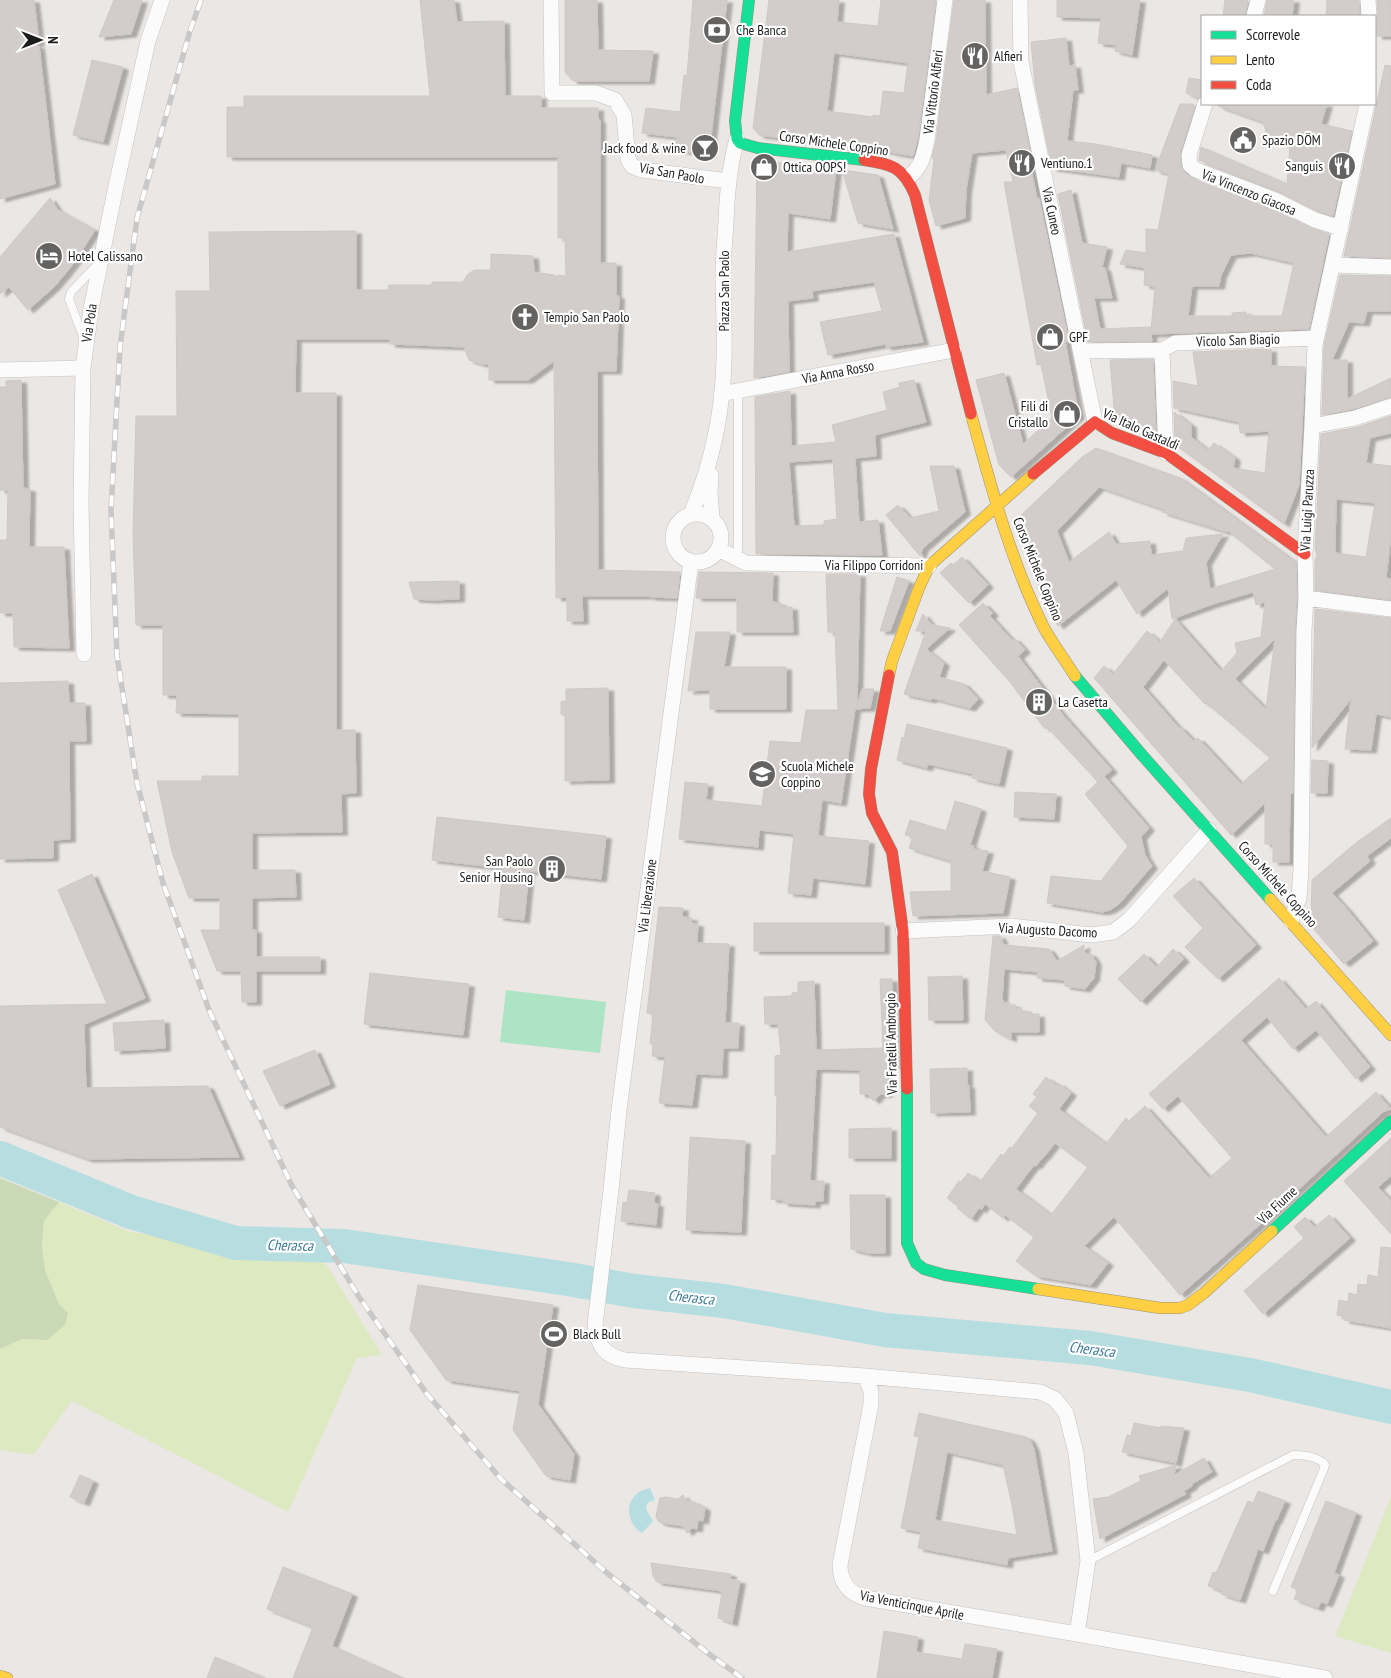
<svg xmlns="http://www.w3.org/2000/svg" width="1391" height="1678" viewBox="0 0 1391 1678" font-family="'PT Sans Narrow',sans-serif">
  <defs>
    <filter id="shadow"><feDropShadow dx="5.5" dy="3" stdDeviation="1" flood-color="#0004"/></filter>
  </defs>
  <rect width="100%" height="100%" fill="#ebe7e4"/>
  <!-- grass -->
  <path fill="#dde9c0" d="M59,1202L128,1231L177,1240L319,1257L328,1267L382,1355L357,1358L288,1512L72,1401L33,1455L0,1450V1349L22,1339L47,1340L68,1313L59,1304L45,1270L42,1246L44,1221Z
    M1391,1497V1653L1335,1636Z"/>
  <!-- forest -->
  <path fill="#cadab7" d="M0,1178L59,1202L44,1221L42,1246L45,1270L59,1304L68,1313L65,1325L47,1340L22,1339L0,1349Z"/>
  <!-- pitch -->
  <path fill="#ade4c4" d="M506,990L606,1002L600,1053L500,1042Z"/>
  <!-- water -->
  <path fill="#b6dee0" d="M650,1488L655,1500L649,1502L646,1506L647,1511L653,1521L642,1533C628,1525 623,1503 639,1492C642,1490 646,1489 650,1488Z"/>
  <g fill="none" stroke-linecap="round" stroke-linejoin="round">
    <!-- river -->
    <path stroke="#b6dee0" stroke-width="34" d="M0,1158L131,1212L236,1243L344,1246L568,1279L634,1291L724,1301L885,1330L1090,1348L1250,1375L1391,1407"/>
  </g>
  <!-- building -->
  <path fill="#d2cdcb" stroke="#cec8c5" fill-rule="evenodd" filter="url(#shadow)" d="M0,0H34L39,43L28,44L39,46L55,184L0,199Z
    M114,0H142L131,34L99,37Z
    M420,0H454L457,22L504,21L505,96H541V108H598V120H600V263H616V296H619L616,371H597L598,570L680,572L677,598L650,597V596H582L583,621H567V597L556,598L554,361L528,380H489V364H482L469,360L464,347L390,344V339H296L295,393H336V730H355L356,793L341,794L342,832L252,833V870H295L296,897L252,898V930H256V957H320V971H256V1002H242L241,971H217L201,930H220V898H189L172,852L157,781H202V776H239V714L176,713L177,695H163V625H136L133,535L136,416H177L176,291H210L209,232L356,231V290H388L389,285H432V282H463L467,275L474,270H491V254L533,256L534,272L554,275L558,277V275L566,276L565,238H558V157H227V107H244V96H430Z
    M565,0H597L598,50L653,51L649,81H573L565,72Z
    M693,0H727L709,154L676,150L677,137L642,133L646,108L680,112L684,75L687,76Z
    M769,0H839L837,22L878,26L881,0H936L918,138L913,156L895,153L887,151L759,135L753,128ZM834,53L908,63L904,93L883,91L880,116L873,115V117L827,111Z
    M954,0H985L986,95L1017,88L1033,165L1030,164L1037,199L1039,198L1069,342L1065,341L1079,416L1011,477L999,465L976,380L1004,373L1023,444L1052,418L1041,364L1037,365L1004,182H1013L1006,150L972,153L966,190L965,218L936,226L929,200L934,159L932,158L936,141Z
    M1057,0H1140L1132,55L1115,51L1116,45L1098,43L1101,18L1057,17Z
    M1225,0H1248L1245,16H1223Z
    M1267,0H1294L1292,16H1264Z
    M1327,0H1359L1360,16H1326Z
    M1377,0H1391V36H1377V21L1378,15Z
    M1066,38L1069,66L1075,65L1078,90H1073L1067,141L1096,144L1152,155L1150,168L1121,163L1119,177L1052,168L1035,84L1031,42Z
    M92,60L123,67L103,142L73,135Z
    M1385,65L1391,66V258L1344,256Z
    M1189,78L1202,80V95L1198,98L1186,93Z
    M1180,104H1193L1194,109L1180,153L1181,166L1184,172L1193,179L1271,209L1311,228L1329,234L1309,329L1151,334L1152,341L1088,342L1058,194L1071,190L1082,243L1107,247L1102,267L1105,268L1112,298H1094L1100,329L1151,327V330L1155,287L1144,285L1145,268L1120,264L1126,250L1146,253V229L1158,230L1169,174L1155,170ZM1251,253L1294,263L1282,316H1246V312L1232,313V316H1188L1192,286H1219L1221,275L1231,255Z
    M1219,104H1327L1321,124L1352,131L1333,216L1318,211L1278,191L1199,160L1201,147L1287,184L1290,146L1279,141L1268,138L1263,122L1218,106Z
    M757,160L836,170L830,219L788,213L787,252L894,234L923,342L886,347V344L828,355L820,322L882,311L874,282L812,291L813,298L788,301L789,372L754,378Z
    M842,170L878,175L893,229L858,223Z
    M50,198L58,210L95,230L76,260L65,274L54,287L28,310L9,287L0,294V257Z
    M1340,275L1391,276V311H1367L1364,323L1349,322L1332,360H1347V399L1391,378V397L1353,409L1322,415L1324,346Z
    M1271,349V366L1305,367L1299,485L1284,524L1177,446V440H1175L1174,412L1191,425V437L1208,450L1214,443L1235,458L1233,468L1265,473L1269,431L1240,433L1239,422L1174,408L1173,381L1198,386L1193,352Z
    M1153,359L1156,434L1115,420L1110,360Z
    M21,380L23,488L30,489L29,547H64L69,648L14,647L13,613H0V540H7L8,490H0V387H6V381Z
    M914,380L926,422L875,435L876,456L855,458L859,522L878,520L882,555L756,554L755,397L790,391L791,446L836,442L832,425L887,410L883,392L900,387L899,383ZM833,459L837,519L824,521V525L794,526L789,462Z
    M1391,416V433L1370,438L1366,463L1391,466V543H1390L1386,578L1391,579V600L1315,590V561L1317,555L1315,548L1316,531L1321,434L1358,427ZM1336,499L1375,503L1366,557L1335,553Z
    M1096,448L1180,478L1296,563L1297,598L1295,630L1293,793H1290L1289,862H1273V844H1265V803L1231,835L1094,678L1104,666L1113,674L1147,631L1160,642L1175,619L1221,671L1237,653L1235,643L1261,637L1265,602L1256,605L1253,592L1213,604L1172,619L1168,588L1137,614L1116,580L1058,626L1056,623L1041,591L1015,521L1082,457ZM1099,487L1165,510L1162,512L1227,532L1228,531L1275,569L1210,589L1206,563L1223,534L1186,538L1183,551L1151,555L1150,541L1116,544L1109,532L1069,562L1057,531ZM1275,639L1266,709L1235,679ZM1164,660L1205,704L1206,703L1229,722L1270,758L1241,784L1198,738L1194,741L1180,727L1179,728L1143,687Z
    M930,466H954L965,512L923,548L920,556L886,515L898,505L910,518L939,511Z
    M962,557L988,585L969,603L940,573L951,563L953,565Z
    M699,572L773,573L772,602L781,603V607H792L793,632H737V598H696Z
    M826,574H860L857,706L862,689H874L870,708L855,709L841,803L822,800L818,836L869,841L865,884L813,878L811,895L788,893L794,834L759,830L758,847L679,839L685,782L708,784L706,800L762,806L770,741L801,743L806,710H838L835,632H828Z
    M897,577L909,581L890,631H880Z
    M459,581V599L431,600L414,599L409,582Z
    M983,603L993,613L990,616L1012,640L1014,638L1025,650L1018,656L1063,715L1112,770L1104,776L1149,828L1141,837L1145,855L1152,866L1119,904L1110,910L1102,912L1047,903L1051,876L1101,881L1128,846L1085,794L1102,778L1098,782L1047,727L1045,729L1010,682L959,625Z
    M1315,609L1391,618V717L1376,714L1371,750L1345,749L1351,699L1312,748Z
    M923,614L932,625L950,628L926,649L944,663L939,677L964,684L978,699L970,708L932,698L931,700L904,694L926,631H916Z
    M696,632H730L724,667H786V709H710V690L688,691Z
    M68,681L69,703H85L86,741H69L70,839L53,840V858L0,859V683Z
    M608,688L609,780L565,781V716L561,714V702L566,701V689Z
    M907,724L1007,748L999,784L972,778L973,774L928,764L927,768L897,760L902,737L904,738Z
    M1312,760L1328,761L1327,793H1311Z
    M1015,792L1056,794L1054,819L1014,817Z
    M955,801L981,809L970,845L974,846L973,849L988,851L982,871L1010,877L1003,913L913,916L910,892L951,891V861L909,848L913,837L905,835L910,820L946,831Z
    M437,817L606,836L601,879L529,871L524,920L498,917L503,868L432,860Z
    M1391,818V838L1367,856L1370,861L1332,893L1346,908L1373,941L1344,964L1311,926L1312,880L1357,842Z
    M92,874L145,998L83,1025H84L86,1088L208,1086L239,1157L88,1159L0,1127V1006L107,1004L58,890Z
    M1194,878L1256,945L1218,979L1185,947L1203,928L1173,896Z
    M659,907L683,908L682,917L692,918L691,923L698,924L697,943L729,944L725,1023H739L738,1048H723L722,1075L696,1074L692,1105L659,1103L665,1057L652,1056L653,1044H650L653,1014L647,1013Z
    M754,923H884V951H754Z
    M993,936H1000L1004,945L1049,949L1057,961L1084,945V953L1091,954L1096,962L1094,978L1085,989L1065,986V980L1037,978L1038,972L1004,969L1002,1001H1004V1003H1010V1005H1015V1009H1022V1012H1032V1015L1039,1014V1032H1011V1039L995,1031L985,1020Z
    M1173,949L1184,959L1141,1002L1118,979L1144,954L1157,967Z
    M370,973L469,984L463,1035L364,1024Z
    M962,976L963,1020H929L928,977Z
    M1279,978L1306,1009L1316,1001L1370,1067L1356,1079L1316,1030L1293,1049L1267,1017L1241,1040L1326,1137L1376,1092L1391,1109L1383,1112L1264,1221L1180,1295L1114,1217L1084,1246L1108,1263L1091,1285L1036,1276L1016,1261L1034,1237L1005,1215L1003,1218L985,1204L981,1210L979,1208L971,1219L957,1208L958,1206L947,1198L959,1181L961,1182L968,1173L980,1182L1001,1154L1003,1156L1010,1147L1012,1148L1038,1113L1029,1106L1037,1097L1033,1094L1046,1077L1056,1085L1058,1083L1071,1093L1059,1109L1106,1144L1126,1118L1129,1121L1145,1106L1209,1178L1232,1158L1178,1096L1163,1109L1149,1094ZM1055,1143L1088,1167L1051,1215L1016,1189L1034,1165L1036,1166L1043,1157H1044Z
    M880,979H892L894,1066L887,1067V1094H880L874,1101L867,1094H860V1070L816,1069L810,1181H824L823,1201H815V1205L783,1203V1200L771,1199L772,1155H776L777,1096H775V1056L781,1055L778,1024H765L764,997L792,996V993L798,992V982L814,981L816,1050L883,1048Z
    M164,1020L165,1048L115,1051L113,1023Z
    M315,1050L330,1084L280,1106L263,1071Z
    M967,1068V1086L969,1085L970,1112L931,1113L930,1069Z
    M891,1128V1158H849V1129Z
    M690,1137L745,1141L741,1232L686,1230Z
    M1391,1138V1176L1378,1187L1391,1201V1234L1344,1181Z
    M629,1190L655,1193L654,1203L658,1204L656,1225L621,1221L623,1202L627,1203Z
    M850,1195H885V1253H868L851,1249Z
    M1329,1215L1350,1238L1263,1314L1244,1291L1304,1238L1294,1227L1305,1217L1315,1227Z
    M1381,1247L1391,1248V1328L1344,1320L1345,1317L1337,1315L1339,1300L1348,1302L1349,1293L1357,1295L1358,1284L1367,1285L1368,1275L1378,1277Z
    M418,1285L553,1305L538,1404L574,1454L570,1480L546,1476L513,1430L520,1391L446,1380L410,1330Z
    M919,1413L1026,1437L1030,1440L1034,1449L1052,1551L1008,1558L1007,1565L918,1548L921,1532L901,1528L919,1437L914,1436ZM947,1452L1003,1465L1012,1505L1017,1535L935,1520Z
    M1134,1423L1161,1428V1426L1184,1428L1176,1463L1122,1452L1127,1435L1131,1436Z
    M1204,1458L1212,1472L1192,1484V1486L1184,1491L1186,1494L1100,1539L1093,1499L1108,1497L1141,1481L1139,1476L1176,1465L1174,1475Z
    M80,1475L93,1481L84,1503L70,1497Z
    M1258,1491L1285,1501L1276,1521H1275L1263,1551L1258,1549L1240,1600L1221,1594L1222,1591L1208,1586L1213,1572L1216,1573L1248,1501L1253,1503Z
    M683,1495L686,1501L694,1502L705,1508L703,1521L698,1520L697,1529L692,1528L687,1533L683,1526L662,1523L658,1521L656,1516L660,1498L666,1497L678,1499Z
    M1326,1501L1356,1513L1334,1573L1339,1575L1327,1604L1321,1602L1318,1608L1294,1599L1298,1590L1291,1587Z
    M651,1563L731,1574L730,1579L740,1581L732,1623L718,1618L722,1591L657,1582L653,1576Z
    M283,1567L352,1594L332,1646L403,1678H293L313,1627L267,1609Z
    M884,1631L918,1637L916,1652L962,1659L965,1644L997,1649L992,1678H877Z
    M215,1657L265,1678H207Z"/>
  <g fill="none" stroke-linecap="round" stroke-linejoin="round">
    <!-- lane casing -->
    <g stroke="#c3c2c0" stroke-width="9">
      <path id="lane" d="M84,339L69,299L71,292L98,264
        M731,555L738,550V391
        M1088,1561L1293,1455C1304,1455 1318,1456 1325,1465L1323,1471L1273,1591"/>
    </g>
    <!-- street casing -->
    <g stroke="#c3c2c0" stroke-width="16">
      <path id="street" d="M551,0L552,93H596L615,100L624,115L628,159L632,166L642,170L728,181
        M1020,0L1021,62L1095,422
        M1368,0L1369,16
        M1254,16L1258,0
        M1205,104L1189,155L1190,165L1196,170L1275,200L1315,220L1341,228
        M908,178C922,166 923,158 927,140L945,0
        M1333,265L1391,267
        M1162,350L1166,453
        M1081,351L1162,350L1175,343L1316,338
        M0,370L83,368
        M721,394L954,350
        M1312,426L1355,418L1391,406
        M711,475L710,493L712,518
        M673 538a24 24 0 1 1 48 0a24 24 0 1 1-48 0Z
        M691,514C711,466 723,411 724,359C725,331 723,303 723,275C723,257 725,239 726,222C727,193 729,167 737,139
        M718,549L746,563L929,566
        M691,561L619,1110L611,1190L595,1325C598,1346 603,1355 625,1360L865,1376L1040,1392L1055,1399L1066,1413L1076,1453L1088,1561L1077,1634
        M1306,598L1391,609
        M84,654L81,504L83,368L91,309L116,186L148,41L162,0
        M1291,921L1299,898L1301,870L1304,630L1306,598L1305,554L1312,426L1315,345L1367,104
        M903,931L1011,926L1091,935L1113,932L1129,920L1209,830
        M865,1376L871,1391V1404L840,1565C840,1582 848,1593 865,1598L1077,1634L1325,1678"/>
    </g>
    <!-- fast casing -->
    <g stroke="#96927c" stroke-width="12">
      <path id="fast" d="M749,0L735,121L737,139L740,143L758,148L864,160
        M1075,676L1142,755L1270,899
        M907,1089V1243L916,1263L924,1269L945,1275L1038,1289
        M1272,1231L1391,1121"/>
    </g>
    <!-- slow casing -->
    <g stroke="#96927c" stroke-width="12">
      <path id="slow" d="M971,414C991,486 1010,560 1044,628C1053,644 1065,660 1075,676
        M889,675L892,661L919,588L929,566L1033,474
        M1270,899L1391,1035
        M1038,1289L1160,1308H1180L1188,1305L1204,1293L1272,1231
        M0,1676L7,1678"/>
    </g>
    <!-- jam casing -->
    <g stroke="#96927c" stroke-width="12">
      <path id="jam" d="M864,160C892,164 903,167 915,195L971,414
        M1033,474L1095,422L1112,433L1166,453L1305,554
        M889,675L871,769L869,794L872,813L892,852L903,931L907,1089"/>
    </g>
    <!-- lane -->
    <use href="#lane" stroke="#fcfbfb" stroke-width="8"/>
    <!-- street -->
    <use href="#street" stroke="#fcfbfb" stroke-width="15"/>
    <!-- fast -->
    <use href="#fast" stroke="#16e098" stroke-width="11"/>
    <!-- slow -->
    <use href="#slow" stroke="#ffcf43" stroke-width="11"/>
    <!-- jam -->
    <use href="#jam" stroke="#f24e42" stroke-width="11"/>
    <!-- rail casing -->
    <g stroke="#c9c8c8" stroke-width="5.5">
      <path id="rail" d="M201,0L190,31L137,218L120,347L111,510L117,656L137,783L163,883L209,1010L292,1186L359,1297L427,1394L501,1479L607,1573L709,1654L742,1678"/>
    </g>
    <!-- rail -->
    <use href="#rail" stroke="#fff" stroke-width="4" stroke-dasharray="11" stroke-linecap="butt"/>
  </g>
  <!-- icons -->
  <defs>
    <g id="bank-disc" transform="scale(1.4375)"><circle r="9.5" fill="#646362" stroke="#fff"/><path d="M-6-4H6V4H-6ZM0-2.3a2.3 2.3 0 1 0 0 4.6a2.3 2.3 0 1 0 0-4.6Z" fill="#fff"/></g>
    <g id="restaurant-disc" transform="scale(1.4375)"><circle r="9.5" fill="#646362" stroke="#fff"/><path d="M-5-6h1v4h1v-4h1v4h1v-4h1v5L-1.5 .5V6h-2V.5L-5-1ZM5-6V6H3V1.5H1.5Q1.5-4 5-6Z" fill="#fff"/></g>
    <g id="civic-disc" transform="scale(1.4375)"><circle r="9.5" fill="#646362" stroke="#fff"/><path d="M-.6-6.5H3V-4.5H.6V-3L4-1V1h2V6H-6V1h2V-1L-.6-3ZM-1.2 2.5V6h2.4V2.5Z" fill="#fff"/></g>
    <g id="bar-disc" transform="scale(1.4375)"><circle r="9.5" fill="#646362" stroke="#fff"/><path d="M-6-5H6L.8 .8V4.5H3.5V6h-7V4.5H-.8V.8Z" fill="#fff"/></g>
    <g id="shop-disc" transform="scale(1.4375)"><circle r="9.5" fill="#646362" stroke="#fff"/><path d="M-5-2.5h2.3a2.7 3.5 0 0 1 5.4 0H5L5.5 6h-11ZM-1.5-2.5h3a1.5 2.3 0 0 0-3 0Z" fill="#fff"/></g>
    <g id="hotel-disc" transform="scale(1.4375)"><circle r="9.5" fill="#646362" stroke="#fff"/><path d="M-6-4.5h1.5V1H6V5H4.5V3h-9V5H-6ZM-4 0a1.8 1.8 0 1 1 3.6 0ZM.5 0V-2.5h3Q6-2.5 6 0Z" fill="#fff"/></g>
    <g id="church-disc" transform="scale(1.4375)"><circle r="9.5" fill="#646362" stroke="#fff"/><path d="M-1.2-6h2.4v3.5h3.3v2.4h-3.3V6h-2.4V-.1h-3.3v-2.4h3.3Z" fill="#fff"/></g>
    <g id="building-disc" transform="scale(1.4375)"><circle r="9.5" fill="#646362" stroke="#fff"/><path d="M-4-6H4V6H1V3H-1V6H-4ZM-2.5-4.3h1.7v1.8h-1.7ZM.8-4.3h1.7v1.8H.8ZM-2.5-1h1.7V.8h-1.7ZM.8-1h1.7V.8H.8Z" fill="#fff"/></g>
    <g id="school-disc" transform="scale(1.4375)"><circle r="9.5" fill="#646362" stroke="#fff"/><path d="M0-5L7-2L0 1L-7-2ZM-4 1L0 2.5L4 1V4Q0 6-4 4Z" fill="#fff"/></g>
    <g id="stadium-disc" transform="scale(1.4375)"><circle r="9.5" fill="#646362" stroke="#fff"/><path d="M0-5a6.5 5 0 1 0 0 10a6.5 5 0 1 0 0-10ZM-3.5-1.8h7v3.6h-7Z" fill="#fff"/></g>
  </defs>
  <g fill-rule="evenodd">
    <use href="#bank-disc" x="717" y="30"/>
    <use href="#restaurant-disc" x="975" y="56"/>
    <use href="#civic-disc" x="1243" y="140"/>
    <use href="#bar-disc" x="705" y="148"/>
    <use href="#restaurant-disc" x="1022" y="163"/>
    <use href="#restaurant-disc" x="1342" y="166"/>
    <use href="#shop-disc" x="764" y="167"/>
    <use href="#hotel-disc" x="49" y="256"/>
    <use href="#church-disc" x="525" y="317"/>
    <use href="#shop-disc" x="1050" y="337"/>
    <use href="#shop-disc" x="1067" y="414"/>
    <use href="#building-disc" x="1039" y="702"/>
    <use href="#school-disc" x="762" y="774"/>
    <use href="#building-disc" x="552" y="869"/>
    <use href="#stadium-disc" x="554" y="1334"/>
  </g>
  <g text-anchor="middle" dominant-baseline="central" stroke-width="4.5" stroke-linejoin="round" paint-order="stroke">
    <!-- poi labels -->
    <g font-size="14" fill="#1c1c1c" stroke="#fff" text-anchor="start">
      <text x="736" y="30">Che Banca</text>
      <text x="994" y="56">Alfieri</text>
      <text x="1262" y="140">Spazio DÖM</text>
      <text x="686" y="148" text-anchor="end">Jack food &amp; wine</text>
      <text x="1041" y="163">Ventiuno.1</text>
      <text x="1323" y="166" text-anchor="end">Sanguis</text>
      <text x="783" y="167">Ottica OOPS!</text>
      <text x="68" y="256">Hotel Calissano</text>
      <text x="544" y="317">Tempio San Paolo</text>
      <text x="1069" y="337">GPF</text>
      <text x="1048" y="406" text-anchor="end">Fili di<tspan x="1048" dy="16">Cristallo</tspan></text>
      <text x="1058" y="702">La Casetta</text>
      <text x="781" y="766">Scuola Michele<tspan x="781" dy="16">Coppino</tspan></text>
      <text x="533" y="861" text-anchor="end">San Paolo<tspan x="533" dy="16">Senior Housing</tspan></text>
      <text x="573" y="1334">Black Bull</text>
    </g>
    <!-- street labels -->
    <g font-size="14" fill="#1c1c1c" stroke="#fff">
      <text transform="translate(933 92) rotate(-83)">Via Vittorio Alfieri</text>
      <text transform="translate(834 143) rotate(8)">Corso Michele Coppino</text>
      <text transform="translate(672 173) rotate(10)">Via San Paolo</text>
      <text transform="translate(1249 192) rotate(22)">Via Vincenzo Giacosa</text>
      <text transform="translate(1052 211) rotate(78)">Via Cuneo</text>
      <text transform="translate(724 291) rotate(-90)">Piazza San Paolo</text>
      <text transform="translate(89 323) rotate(-81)">Via Pola</text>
      <text transform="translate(1238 340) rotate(-2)">Vicolo San Biagio</text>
      <text transform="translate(838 372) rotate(-11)">Via Anna Rosso</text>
      <text transform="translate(1141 429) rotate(24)">Via Italo Gastaldi</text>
      <text transform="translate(1307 510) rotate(-87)">Via Luigi Paruzza</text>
      <text x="874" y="565">Via Filippo Corridoni</text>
      <text transform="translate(1038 569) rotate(68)">Corso Michele Coppino</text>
      <text transform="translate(1278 884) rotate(48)">Corso Michele Coppino</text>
      <text transform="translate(647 896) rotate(-83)">Via Liberazione</text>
      <text transform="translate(1048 930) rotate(3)">Via Augusto Dacomo</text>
      <text transform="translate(891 1044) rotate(-91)">Via Fratelli Ambrogio</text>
      <text transform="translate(1277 1205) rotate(-43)">Via Fiume</text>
      <text transform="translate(912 1605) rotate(11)">Via Venticinque Aprile</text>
    </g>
    <!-- water labels -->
    <g font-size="15" font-style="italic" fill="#3d7997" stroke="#fff">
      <text transform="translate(290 1245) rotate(1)">Cherasca</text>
      <text transform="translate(691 1297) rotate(6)">Cherasca</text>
      <text transform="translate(1092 1349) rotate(7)">Cherasca</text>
    </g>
  </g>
  <!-- legend -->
  <rect x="1201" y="15" width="175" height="90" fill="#ffffff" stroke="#a4a4a4"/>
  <rect x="1211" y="31" width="25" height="8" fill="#16e098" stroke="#a4a4a4"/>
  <text x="1246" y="40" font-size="15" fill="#1c1c1c">Scorrevole</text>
  <rect x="1211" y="56" width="25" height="8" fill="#ffcf43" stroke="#a4a4a4"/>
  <text x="1246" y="65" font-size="15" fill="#1c1c1c">Lento</text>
  <rect x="1211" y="81" width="25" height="8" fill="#f24e42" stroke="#a4a4a4"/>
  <text x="1246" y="90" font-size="15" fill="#1c1c1c">Coda</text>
  <!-- north arrow -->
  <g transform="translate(40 40) rotate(90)" stroke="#ffffff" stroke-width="4" paint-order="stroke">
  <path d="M0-4L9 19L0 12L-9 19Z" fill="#1c1c1c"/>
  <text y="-8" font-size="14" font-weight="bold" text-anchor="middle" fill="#1c1c1c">N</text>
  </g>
</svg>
